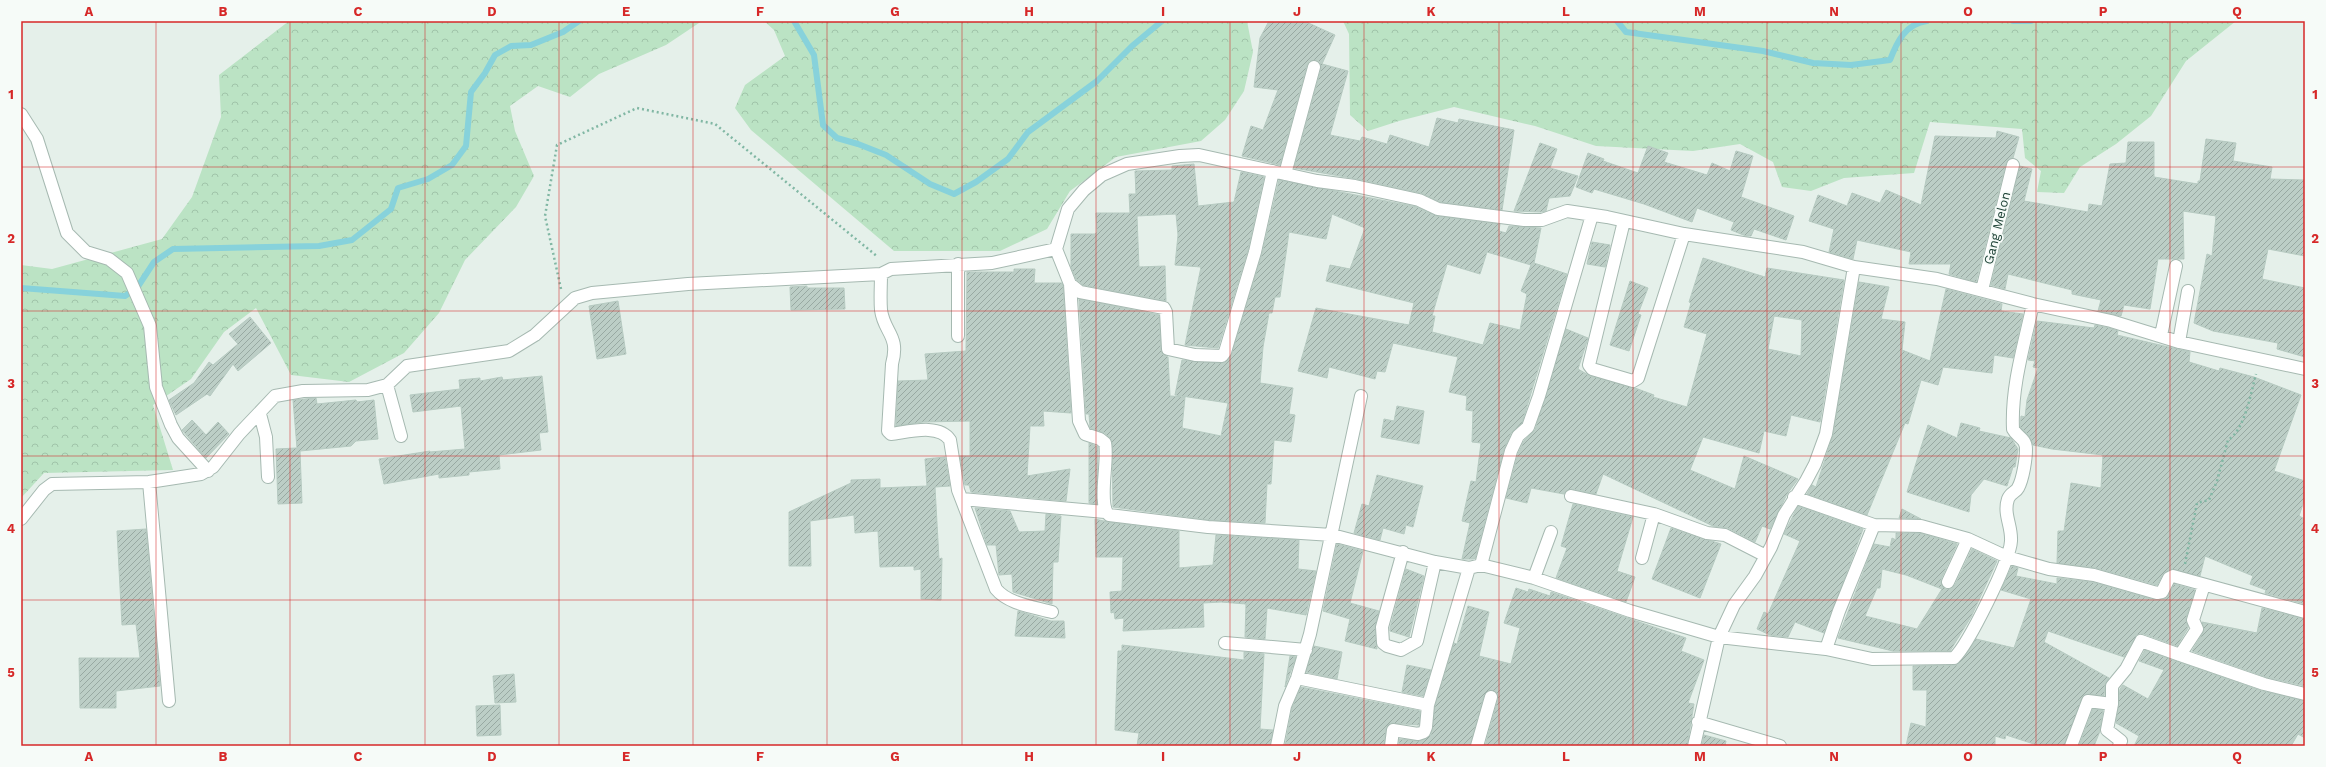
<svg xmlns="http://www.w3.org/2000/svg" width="2326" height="767" viewBox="0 0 2326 767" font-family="'Work Sans',sans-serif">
  <defs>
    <pattern id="forest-crowns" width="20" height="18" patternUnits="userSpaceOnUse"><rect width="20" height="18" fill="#bbe3c4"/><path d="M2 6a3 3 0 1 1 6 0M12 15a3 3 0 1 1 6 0" fill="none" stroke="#a0c4a9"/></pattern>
    <pattern id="building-hatch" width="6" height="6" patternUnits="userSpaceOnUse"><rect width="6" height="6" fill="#bccec6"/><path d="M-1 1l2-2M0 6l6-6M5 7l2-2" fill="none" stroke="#98a9a2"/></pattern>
  </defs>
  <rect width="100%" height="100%" fill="#e5f0ea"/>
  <!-- forest -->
  <path fill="url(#forest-crowns)" d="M289,21H702L666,45L599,74L570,97L538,86L510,106L515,131L534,176L516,207L465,260L439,313L404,353L349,382L291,375L256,308L224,332L191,379L153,405L173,470L44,473L21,498V265L52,269L162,239L192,197L221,117L219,75Z
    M764,21H1247L1253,52L1244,91L1225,120L1201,141L1116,157L1070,191L1047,229L1000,251H894L751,130L735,108L745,85L785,56L774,30Z
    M1343,21H2236L2186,61L2151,116L2116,144L2080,167L2064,193L2037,192L2041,171L2025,158L2022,129L1930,122L1914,173L1844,178L1811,191L1782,187L1773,162L1740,144L1693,151L1596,146L1535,126L1454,107L1399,121L1368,131L1350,115L1349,34Z"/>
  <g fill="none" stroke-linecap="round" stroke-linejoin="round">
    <!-- stream -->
    <path stroke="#87d2db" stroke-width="6" d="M794,21L814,55L823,125L837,138L858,144L886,155L930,184L954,194L976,182L1008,159L1028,132L1097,81L1132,46L1162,21
      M1617,21L1626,32L1763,51L1813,63L1851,65L1890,60C1897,42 1905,24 1927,21
      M2013,21H2031
      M21,288L125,296L137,288L154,262L173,249L319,246L352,240L391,209L398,188L428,179L452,165L466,146L471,92L485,73L495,55L511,46L531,45L563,32L579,21"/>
  </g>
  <!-- building -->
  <path fill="url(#building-hatch)" stroke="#b6cac1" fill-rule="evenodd" d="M1269,21H1304L1335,35L1322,64L1348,71L1330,135L1360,141L1362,137L1387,144L1390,135L1429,147L1437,118L1458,123L1459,119L1514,130L1502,210L1440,202L1421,193L1357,179L1294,168L1321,69L1320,62L1316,60L1309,61L1307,65L1280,165L1242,156L1251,126L1263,130L1278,90L1254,87L1260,38Z
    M1997,131L2019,137L2013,158L2008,160L2006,163L1976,282L1949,274L1951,264H1909L1911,252L1857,240L1853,259L1829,252L1834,229L1809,221L1818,195L1847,206L1852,193L1880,203L1886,190L1921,205L1935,136L1996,138Z
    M2206,139L2236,143L2233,161L2272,167L2270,179L2305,180V256L2268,249L2262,279L2305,288V357L2277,349L2278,343L2213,331L2194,323L2207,254L2212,256L2216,216L2183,211L2184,259H2158L2150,309L2124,305L2121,316L2098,311L2101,300L2072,294V290L2008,274L2005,289L1991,285L2020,166L2032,169L2024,201L2088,212L2089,204L2102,206L2110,164L2126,163L2128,142H2154V177L2198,184V181H2200Z
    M1540,143L1557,149L1550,168L1578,176L1570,196L1549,198L1546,211L1541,212L1514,211Z
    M1648,146L1668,153L1664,162L1707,175L1712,163L1730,171L1736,151L1753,156L1741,197L1794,216L1786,240L1754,229L1751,236H1746L1731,230L1734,222L1697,208L1692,222L1644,204L1594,189L1592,193L1576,187L1588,153L1604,159L1603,161L1638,173Z
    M1194,164L1198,206L1234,202L1241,172L1264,177L1248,250L1218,348L1185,345L1201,267L1175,265L1178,235L1176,214L1137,216L1139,267L1165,266L1166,301L1083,285L1076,279L1071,267V234H1095L1097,232L1096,213H1130L1129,194H1136L1135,171L1172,170V166Z
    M1279,180L1417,207L1437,216L1500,224L1499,231L1506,233L1509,226L1541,228L1534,263L1567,274L1522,423L1511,433L1504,449L1475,559H1462L1470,523L1462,521L1471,481L1476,482L1481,443L1472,442L1473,411L1466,410L1467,396L1449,392L1458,357L1393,343L1385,372L1377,371L1375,379L1329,367L1327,378L1298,371L1316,308L1409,325L1414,303L1326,281L1330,265L1350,269L1365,228L1332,214L1326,239L1289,232L1280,297H1275L1272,313H1269L1263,347L1260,383L1293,388L1289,414L1295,415L1291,442L1274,440L1271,484H1267L1265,523L1209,520L1113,507L1112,442L1105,433L1090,428L1089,414H1086L1079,299L1159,315L1161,350L1163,354L1168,357L1170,396L1185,397L1182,428L1221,436L1228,403L1175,395L1182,360L1222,363L1231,356L1262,254ZM1487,252L1531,265L1521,291L1527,294L1520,330L1490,323L1483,345L1432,332L1435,316H1432L1447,264L1480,274Z
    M1592,242L1610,245L1605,267L1587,264Z
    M1703,258L1765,277L1767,268L1844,280L1820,422L1791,415L1786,436L1764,431L1759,453L1703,437L1690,470L1735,489L1744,456L1798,479L1787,494L1770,529L1762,526L1755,542L1728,528L1713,526L1603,474L1596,494L1572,489L1566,491L1564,494L1531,488L1527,503L1506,498L1518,454L1524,441L1535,430L1566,329L1588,338L1578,369L1590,376L1635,388L1654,395L1653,397L1687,407L1707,334L1684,327L1691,303L1689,302ZM1774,316L1802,320L1801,356L1768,349Z
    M1014,269H1035L1034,283H1062L1063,286L1071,413L1043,411L1044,426H1030L1027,476L1070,469L1066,501L971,492L969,485H965L960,456H970V421L923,422L896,426L898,381L928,380L925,354L966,351L967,272H1014Z
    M1630,281L1648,288L1638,314L1641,315L1629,351L1610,345Z
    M1859,282L1889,287L1881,319L1905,322L1902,350L1930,361L1946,289L2002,304L2001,311L2023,314L2013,358L1994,355L1992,373L1943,367L1938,385L1921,380L1908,424L1905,423L1867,515L1807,494L1812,485L1816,487L1833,435Z
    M807,286V288H844L845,309L791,310L790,287Z
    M618,301L626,354L597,359L589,306Z
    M250,317L271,343L238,371L233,364L210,396L207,394L176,415L169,400L194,383L209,362L213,365L238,344L229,334Z
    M2037,321L2094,328L2095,325L2109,328L2118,331L2117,335L2190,352L2189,362L2219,371L2220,368L2254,377L2301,395L2274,471L2305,481V498L2299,516L2305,519V604L2265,593L2266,590L2250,584L2253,576L2205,556L2200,576L2170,569L2163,574L2157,585L2096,568L2057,563L2058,531H2064L2071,483L2101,488L2103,455L2052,449L2033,445L2029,436L2020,427L2021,416L2025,417L2027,400L2038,368L2033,367L2035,361L2028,360Z
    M542,376L548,432L539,433L541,450L499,455L500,469L469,472V475L439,478V474L384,484L379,459L430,451V452L465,449L461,406L413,412L410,395L460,389L459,380L480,378V381L502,377L503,380Z
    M316,398L317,404L356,400L357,402L374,400L378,439L356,441L351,446L300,451L302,503L278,504L276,449L297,448L293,400Z
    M1397,406L1424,411L1419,444L1381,437L1384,419L1394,421Z
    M192,420L206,435L218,422L229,434L206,458L182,430Z
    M1961,423L1980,428L1979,431L2011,438L2018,449L2015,467H2013L2007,486L1984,479L1971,495L1969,512L1907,492L1928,425L1957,438Z
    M1089,443L1098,447L1097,504L1089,503Z
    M945,457L950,486L935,487L939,559L942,558L941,600L921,599V569L914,570V566L880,567L878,531L855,533L854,515L810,521L811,566H789V512L851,483V480L880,479V488L927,486L925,459Z
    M1377,475L1423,486L1413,527L1406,525L1404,534L1383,528L1380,540L1354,533L1362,504L1369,506Z
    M1573,504L1633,517L1617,571L1635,577L1626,602L1556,578L1567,548L1561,546Z
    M1798,506L1863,529L1824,633L1795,622L1788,637L1770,635L1757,629L1764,612L1768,614L1800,541L1784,534Z
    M975,508L1010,511L1019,532L1045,531L1046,514L1061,516L1058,562H1053L1052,604L1013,592L1012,574L999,575L996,545H987Z
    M1902,509L1921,519L1899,518Z
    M1095,519L1108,522L1179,531V568L1213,565L1216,535L1299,540L1298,569L1316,571L1306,615L1267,608L1265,639L1245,637L1246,604L1221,602L1203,603L1204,627L1123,631L1124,618L1115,619L1114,612L1111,613L1110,592L1122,591L1123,557H1096Z
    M1671,528L1721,544L1700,598L1652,579Z
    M146,529L160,686L116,691V708H80L79,658H140L136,624L122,625L117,531Z
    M1896,533H1920L1957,544L1941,579L1942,586L1945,589H1949L1955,585L1972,549L1997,561L1971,617L1950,651H1893L1838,638L1874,544L1890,547L1892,538L1896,540ZM1882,569L1906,575L1942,589L1917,629L1865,616L1877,588H1880Z
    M1337,544L1363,551L1350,603L1379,611L1375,627L1377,649L1345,641L1350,619L1323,611Z
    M2012,566L2018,568L2016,576L2057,584V578L2092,582L2155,600L2167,598L2174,584L2195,590L2186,618L2188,628L2177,646L2144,634L2137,635L2124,657L2048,631L2044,642L2109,678L2105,685L2104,696L2089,694L2083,696L2064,746H2040L2006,735L2005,739L1995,736V746H1906L1911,723L1926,727L1927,690H1913V666L1957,665L1976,639L2014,648L2031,599L2001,590Z
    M1406,569L1424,576L1409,637L1390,631V628Z
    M1516,588L1528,592L1529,589L1550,596L1551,592L1686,638L1681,651L1704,660L1688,703L1694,704L1687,746H1485L1498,699L1496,692L1490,690L1484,695L1470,746H1399V739L1420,741L1431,735L1435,706L1454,643L1457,644L1468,606L1489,612L1479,656L1511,664L1520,628L1504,623Z
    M2262,608L2305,619V686L2266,677L2192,651L2203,633L2202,622L2257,633Z
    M1018,611L1051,621H1064L1065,638L1015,636Z
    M1122,645L1244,660V652L1264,654L1260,729L1273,730L1270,746H1137L1139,733L1115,730L1118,651H1122Z
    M1314,646L1342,652L1337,679L1306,672Z
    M2145,650L2262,691L2305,701V738L2298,734L2291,746H2134L2139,736L2116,723L2120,689L2123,685L2148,699L2164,670L2139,661Z
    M1290,656L1296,657L1285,687Z
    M1407,665L1431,670L1423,696L1402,692Z
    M514,674L516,702L495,703L493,676Z
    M1301,687L1420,711L1419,725L1390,723L1386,729L1384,746H1285L1292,708Z
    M500,705L501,735L477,736L476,706Z
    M2093,709L2103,710L2100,731L2094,746H2079Z
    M1704,735L1726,741L1725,746H1702Z"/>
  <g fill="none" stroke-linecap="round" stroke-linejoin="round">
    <!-- minor casing -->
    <g stroke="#a6b9b1" stroke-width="14">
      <path id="minor" d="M21,114L37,139L67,233L86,252L109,259L127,273L150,326L156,387L171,425L178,438L208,471
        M1285,174L1314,67
        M1624,221L1589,365L1592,369L1633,381L1638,378L1684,234
        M1056,249L1070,284L1080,292L1164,308L1166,312L1168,349L1195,355L1222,356L1225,352L1255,252L1273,171
        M958,264V336
        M881,274C881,286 880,298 881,310C884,333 900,335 892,364L888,431L891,434C908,432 939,423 950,440L958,490L996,589C1008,604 1034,607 1052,612
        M1070,284L1079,421L1085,434L1100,439L1105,443C1109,460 1097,505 1109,515L1208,527L1332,535L1435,562L1469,568L1481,565L1534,578L1630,611L1719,637L1826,649
        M1982,290L2013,165
        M2161,335L2176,266
        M2179,342L2188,291
        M387,385L401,436
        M260,414L266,437L268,477
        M149,482L169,701
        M1571,496L1654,514
        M1794,497L1874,525L1921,526L1968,539L2007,557L2049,569L2094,575L2157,593L2162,592L2169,578L2173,576L2305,612
        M962,499L1105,512
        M21,519L44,490L52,484L149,482L201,474L213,467L239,434L275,396L303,391L368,390L387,385L407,366L509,351L535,335L575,298L592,293L688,284L881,274L891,269L992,263L1056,249L1068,209L1084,190L1102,175L1127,164L1180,156L1199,155L1317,181L1355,186L1419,200L1438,209L1524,220H1542L1567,211L1607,217L1684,234L1803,252L1854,267
        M1874,525L1839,611L1826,649L1872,659L1954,658C1968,645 2010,561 2011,541C2012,526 2003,514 2008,499C2010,493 2016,492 2018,488C2023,479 2026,459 2026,449C2026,438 2017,437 2013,429C2011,387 2024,345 2033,304
        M1403,552L1382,627L1383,643L1387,646L1401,650L1417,641L1435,562
        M1642,558L1654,514L1707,533L1725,535L1766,556
        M1481,565L1511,451L1518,436L1528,427L1539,396L1592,215
        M1534,578L1551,532
        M1948,582L1968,539
        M1225,643L1306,650
        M2180,655L2264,684L2305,694
        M1297,678L1428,705L1426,727L1424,732L1418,734L1393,730L1391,746
        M1428,705L1469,568
        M1698,722L1780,746
        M1277,746L1285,706L1297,678L1310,634L1361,396
        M1477,746L1491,697
        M1694,746L1719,637L1734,605L1755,576L1771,547L1784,515L1806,481L1815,464L1826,434L1854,267L1937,279L2033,304L2111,321L2179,342L2305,369
        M2071,746L2088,701L2112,704
        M2119,746L2121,741L2107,730L2112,704V686L2126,669L2141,641L2180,655L2197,629L2193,620L2204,585"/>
    </g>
    <!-- path -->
    <path stroke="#81b7a4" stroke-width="2.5" stroke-dasharray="2 3" stroke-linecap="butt" d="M561,289L545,216L557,145L637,108L715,124L878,257
      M2185,564L2197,503L2209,500L2217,481L2228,440C2245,430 2251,392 2256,374"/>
    <!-- minor -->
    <use href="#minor" stroke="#fff" stroke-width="12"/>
  </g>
  <!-- grid -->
  <path fill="none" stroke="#d62828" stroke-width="1" stroke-opacity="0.55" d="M156,21V746M290,21V746M425,21V746M559,21V746M693,21V746M827,21V746M962,21V746M1096,21V746M1230,21V746M1364,21V746M1499,21V746M1633,21V746M1767,21V746M1901,21V746M2036,21V746M2170,21V746M21,167H2305M21,311H2305M21,456H2305M21,600H2305"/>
  <g text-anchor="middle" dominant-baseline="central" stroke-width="3.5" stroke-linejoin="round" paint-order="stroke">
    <!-- street labels -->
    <g font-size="13" fill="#214539" stroke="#f6fbf8">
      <text transform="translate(1997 228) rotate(-76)">Gang Melon</text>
    </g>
  </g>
  <!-- border -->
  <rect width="2326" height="767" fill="none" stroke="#f6fbf8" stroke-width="44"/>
  <rect x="22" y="22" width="2282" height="723" fill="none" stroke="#d62828" stroke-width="1.5"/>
  <g font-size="13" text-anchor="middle" font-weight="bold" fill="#d62828">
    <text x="89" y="16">A</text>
    <text x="223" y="16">B</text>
    <text x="358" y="16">C</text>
    <text x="492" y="16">D</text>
    <text x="626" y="16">E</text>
    <text x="760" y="16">F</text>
    <text x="895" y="16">G</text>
    <text x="1029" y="16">H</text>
    <text x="1163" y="16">I</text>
    <text x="1297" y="16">J</text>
    <text x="1431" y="16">K</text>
    <text x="1566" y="16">L</text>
    <text x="1700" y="16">M</text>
    <text x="1834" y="16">N</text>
    <text x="1968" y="16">O</text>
    <text x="2103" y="16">P</text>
    <text x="2237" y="16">Q</text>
    <text x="11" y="99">1</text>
    <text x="2315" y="99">1</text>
    <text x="11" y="243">2</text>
    <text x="2315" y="243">2</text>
    <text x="11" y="388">3</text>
    <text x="2315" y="388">3</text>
    <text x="11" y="533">4</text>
    <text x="2315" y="533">4</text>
    <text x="11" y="677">5</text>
    <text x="2315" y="677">5</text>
    <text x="89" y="761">A</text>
    <text x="223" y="761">B</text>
    <text x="358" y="761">C</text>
    <text x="492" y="761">D</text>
    <text x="626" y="761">E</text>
    <text x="760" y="761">F</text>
    <text x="895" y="761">G</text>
    <text x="1029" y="761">H</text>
    <text x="1163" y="761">I</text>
    <text x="1297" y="761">J</text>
    <text x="1431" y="761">K</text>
    <text x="1566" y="761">L</text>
    <text x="1700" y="761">M</text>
    <text x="1834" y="761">N</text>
    <text x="1968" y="761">O</text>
    <text x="2103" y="761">P</text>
    <text x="2237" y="761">Q</text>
  </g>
</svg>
